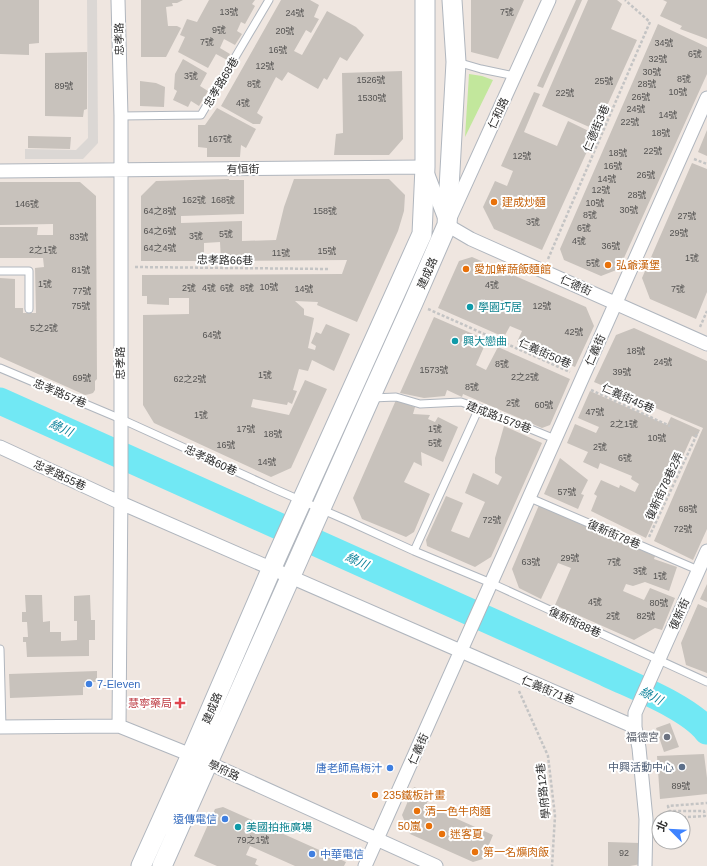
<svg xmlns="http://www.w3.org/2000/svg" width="707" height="866" viewBox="0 0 707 866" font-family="Arial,'Noto Sans TC',sans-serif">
  <rect width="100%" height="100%" fill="#efe6e0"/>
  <!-- green -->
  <path fill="#c2e79c" d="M469,74L482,76L493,80L465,137Z"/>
  <!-- plaza -->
  <path fill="#dbd7d4" d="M87,0H97L98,143L83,159H25V149L76,150L88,138Z"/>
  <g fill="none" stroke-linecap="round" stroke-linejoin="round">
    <!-- river -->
    <path stroke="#71e8f4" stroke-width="27" d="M0,401L606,673C635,687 688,707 707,731"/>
  </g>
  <!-- building -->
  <path fill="#c8c2bc" d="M0,0H39V43L29,44V55L0,54Z
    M141,0H183L177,3H172L173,6L166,7L168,26H177L181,28L166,57H141Z
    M209,0H255L252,4L255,6L245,24L241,22L237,31L242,34L235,45L224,39L220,48L230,54L227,60L216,54L208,68L178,52L185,37L180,35L187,19L197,22Z
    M281,0H310L319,5L314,17L319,19L311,33L306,30L294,51L302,55L327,11L356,27L364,35L347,61L340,57L327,80L324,78L318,89L288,72L282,81L276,77L257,113L263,117L260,124H253L221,106Z
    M471,0H524L498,59L471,52Z
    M576,0H582L543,88L537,86Z
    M588,0H617L622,4L611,29L637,40L596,130L542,106Z
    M663,0H707V39L680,29L682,26L660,16L667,2Z
    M658,24L707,47V74L619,269L601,276L564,260L560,249Z
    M87,52V109L84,110L83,117L45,116V53Z
    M183,59L207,73L200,86L208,91L199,106L191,101L188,107L173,100L177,91L174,89L175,74Z
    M402,71L403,139L389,155H334L336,134L343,133L342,73Z
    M140,81L156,83L165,87L164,107L140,106Z
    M534,92L540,94L524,132L557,146L568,121L595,134L542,250L494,229L483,207L495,181L507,186L513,171L501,166Z
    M217,108L256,129L246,148L241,145L240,157H207V148L198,147V125H205Z
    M707,130V156L698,152Z
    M28,136L71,137L70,149L28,148Z
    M692,163L707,169V292L696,319L650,299L642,278Z
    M229,179V180H244V214L181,216V223L242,221V241L276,240L284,207L294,179H389L405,195L404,211L398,231L357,322L317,305L318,302L295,301L304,309V315L314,318L308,348L315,350L316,346L311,343L316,332L321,334L326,324L350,334L334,371L312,360L308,371L299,369L293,390L297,391L292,404L288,402L287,405L253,399L251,407L289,415L305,380L327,389L291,468L271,477L154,423L143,405V315L189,314V298H169V305L147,304V296H142V275L342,274L347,260L221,261L220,242L204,243V261H141V196L156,181Z
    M0,182H80L96,196L97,379L95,381V390L93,393L90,394L85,395L0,357V278L15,279V308H23V313H36L35,268L44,267L43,258H0V227H38L37,235H53V224L0,225Z
    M472,257L586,307L594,326L575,367L517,342L522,331L510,326L504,337L438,308L459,261Z
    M434,317L487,340L476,365L486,370L498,347L570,379L550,425L542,428L463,394L462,397L447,390L445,396L424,398L400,393Z
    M634,328L707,361V529L693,560L654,541L703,428L594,382L616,335Z
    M590,391L667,425L671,417L700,430L696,438L692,436L646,538L591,511L597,496L594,494L601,480L619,488L620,485L635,492L639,484L631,479L632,476L600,463L598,469L583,462L588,452L567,443L575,424L596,433L599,427L578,418Z
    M396,400L415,407L413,414L430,415L428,419L435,422L438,417L458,427L443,462L421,452L422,466L414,462L404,482L430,494L414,532L406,537L362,519L353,498Z
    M504,426L542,443L491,557L475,567L427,546L426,540L446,496L463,503L451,531L469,538L485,502L465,493L473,473L498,485L502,477L495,473V458Z
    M560,458L588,480L581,494L584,495L578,509L544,494Z
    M539,505L655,556L654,559L677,567L669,591L645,582L633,586L626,584L623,591L644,600L650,588L675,598L662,630L655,628L634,640L555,605L571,568L558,563L541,599L519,588L512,569Z
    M707,584V602L700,599Z
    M25,595H42L43,622L50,621V632H61V641L77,640V621H74V596L90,595L91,620H95V640H89V656L27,657L26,642H23V637H28L27,622H22V612H26Z
    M698,604L707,608V673L686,665L681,643Z
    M97,671V682H92V687H83V695L10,698L9,674Z
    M670,723L679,747L664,752L656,728Z
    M704,754L707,778V794L660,799L657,756Z
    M414,787L431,794L426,805L493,835L483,859L473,862L410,834L402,815Z
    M223,807L346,862L344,866H295L250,846L246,855L257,859L255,864L259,866H217L194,856L215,809Z
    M608,842L640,843L641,864L630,866H608Z"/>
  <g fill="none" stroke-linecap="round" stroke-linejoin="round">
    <!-- lane casing -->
    <g stroke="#b0b6be" stroke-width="9">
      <path id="lane" d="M457,62L481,69L515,76
        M121,116L201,115L269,0
        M0,271H29V309
        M0,368L121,419L277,490L346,520L414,551L491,583L707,682
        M372,398L396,397L420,404L461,402L479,408L555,439
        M530,498L698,570
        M414,551L479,408
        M0,649L2,727"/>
    </g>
    <!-- street casing -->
    <g stroke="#b0b6be" stroke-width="15">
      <path id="street" d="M118,0L121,116V485L119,726
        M0,171L425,167L445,219
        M450,218L549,0
        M447,225L471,239L707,344
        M0,447L121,503L635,727
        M0,727L119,726L191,755L436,866
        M365,866L707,98
        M645,866L646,819L639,748L635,727V713L707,551"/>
    </g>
    <!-- secondary casing -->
    <g stroke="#b0b6be" stroke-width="21">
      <path id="secondary" d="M141,866L191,755L277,556L422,234L425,167V0
        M162,866L370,398L413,303L447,225L456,62L452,0"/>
    </g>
    <!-- path -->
    <path stroke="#c4c4c4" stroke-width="2.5" stroke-dasharray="3 2" stroke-linecap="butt" d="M694,159L707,164
      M548,259L650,22L625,0
      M135,267L330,269
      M428,309L570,372
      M700,327L707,311
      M591,390L670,426
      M649,537L698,432
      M519,691L548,756L555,816L552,866
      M668,818L705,816L704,811H669L668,806L707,803"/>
    <!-- lane -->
    <use href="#lane" stroke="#fff" stroke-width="7"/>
    <!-- street -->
    <use href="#street" stroke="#fff" stroke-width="13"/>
    <!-- secondary -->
    <use href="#secondary" stroke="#fff" stroke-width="19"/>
  </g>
  <!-- markers -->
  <g fill="#e8710a" stroke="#fff" stroke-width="1.5">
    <circle cx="494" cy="202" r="4"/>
    <circle cx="608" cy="265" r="4"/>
    <circle cx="466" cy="269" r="4"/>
    <circle cx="375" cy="795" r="4"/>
    <circle cx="417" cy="811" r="4"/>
    <circle cx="429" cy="826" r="4"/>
    <circle cx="442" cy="834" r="4"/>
    <circle cx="475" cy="852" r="4"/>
  </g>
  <g fill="#0f9aa8" stroke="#fff" stroke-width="1.5">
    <circle cx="470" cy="307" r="4"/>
    <circle cx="455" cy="341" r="4"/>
    <circle cx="238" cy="827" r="4"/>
  </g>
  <g fill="#3f7fe0" stroke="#fff" stroke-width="1.5">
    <circle cx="89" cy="684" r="4"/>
    <circle cx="390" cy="768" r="4"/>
    <circle cx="225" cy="819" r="4"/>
    <circle cx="312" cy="854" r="4"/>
  </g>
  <path fill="#e0444e" stroke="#fff" stroke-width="1.5" d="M178 697h4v4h4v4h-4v4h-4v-4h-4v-4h4z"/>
  <circle fill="#6b7280" stroke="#fff" stroke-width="1.5" cx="667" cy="737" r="4"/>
  <circle fill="#5c6f8a" stroke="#fff" stroke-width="1.5" cx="682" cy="767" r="4"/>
  <g text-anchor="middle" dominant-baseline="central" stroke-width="4" stroke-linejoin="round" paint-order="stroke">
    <!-- number labels -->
    <g font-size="9" fill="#545352">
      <text x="229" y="12">13號</text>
      <text x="507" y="12">7號</text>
      <text x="295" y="13">24號</text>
      <text x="219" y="30">9號</text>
      <text x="285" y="31">20號</text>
      <text x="207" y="42">7號</text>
      <text x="664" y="43">34號</text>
      <text x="278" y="50">16號</text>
      <text x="695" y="54">6號</text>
      <text x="658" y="59">32號</text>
      <text x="265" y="66">12號</text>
      <text x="652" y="72">30號</text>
      <text x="191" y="76">3號</text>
      <text x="684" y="79">8號</text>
      <text x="371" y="80">1526號</text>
      <text x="604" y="81">25號</text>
      <text x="254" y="84">8號</text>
      <text x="647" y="84">28號</text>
      <text x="64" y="86">89號</text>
      <text x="678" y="92">10號</text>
      <text x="565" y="93">22號</text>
      <text x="641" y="97">26號</text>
      <text x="372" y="98">1530號</text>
      <text x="243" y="103">4號</text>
      <text x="636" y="109">24號</text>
      <text x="668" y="115">14號</text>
      <text x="630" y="122">22號</text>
      <text x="661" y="133">18號</text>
      <text x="220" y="139">167號</text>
      <text x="653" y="151">22號</text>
      <text x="618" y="153">18號</text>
      <text x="522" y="156">12號</text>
      <text x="613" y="166">16號</text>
      <text x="646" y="175">26號</text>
      <text x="607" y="179">14號</text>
      <text x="601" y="190">12號</text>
      <text x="637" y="195">28號</text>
      <text x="194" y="200">162號</text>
      <text x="223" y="200">168號</text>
      <text x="595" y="203">10號</text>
      <text x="27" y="204">146號</text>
      <text x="629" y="210">30號</text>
      <text x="160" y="211">64之8號</text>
      <text x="325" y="211">158號</text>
      <text x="590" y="215">8號</text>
      <text x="687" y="216">27號</text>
      <text x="533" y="222">3號</text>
      <text x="584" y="228">6號</text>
      <text x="160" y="231">64之6號</text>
      <text x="679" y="233">29號</text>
      <text x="226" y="234">5號</text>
      <text x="196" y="236">3號</text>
      <text x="79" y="237">83號</text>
      <text x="579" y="241">4號</text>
      <text x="611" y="246">36號</text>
      <text x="160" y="248">64之4號</text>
      <text x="43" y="250">2之1號</text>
      <text x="327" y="251">15號</text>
      <text x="281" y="253">11號</text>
      <text x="692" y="258">1號</text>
      <text x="593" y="263">5號</text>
      <text x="81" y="270">81號</text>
      <text x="45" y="284">1號</text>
      <text x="492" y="285">4號</text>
      <text x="269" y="287">10號</text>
      <text x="189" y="288">2號</text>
      <text x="209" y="288">4號</text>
      <text x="227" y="288">6號</text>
      <text x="247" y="288">8號</text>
      <text x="304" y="289">14號</text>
      <text x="678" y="289">7號</text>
      <text x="82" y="291">77號</text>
      <text x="81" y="306">75號</text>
      <text x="542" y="306">12號</text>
      <text x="44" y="328">5之2號</text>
      <text x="574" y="332">42號</text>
      <text x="212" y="335">64號</text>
      <text x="636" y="351">18號</text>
      <text x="663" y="362">24號</text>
      <text x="502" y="364">8號</text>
      <text x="434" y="370">1573號</text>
      <text x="622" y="372">39號</text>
      <text x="265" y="375">1號</text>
      <text x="525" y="377">2之2號</text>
      <text x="82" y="378">69號</text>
      <text x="190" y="379">62之2號</text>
      <text x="472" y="387">8號</text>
      <text x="513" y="403">2號</text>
      <text x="544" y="405">60號</text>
      <text x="595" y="412">47號</text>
      <text x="201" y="415">1號</text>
      <text x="624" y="424">2之1號</text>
      <text x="246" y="429">17號</text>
      <text x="435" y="429">1號</text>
      <text x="273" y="434">18號</text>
      <text x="657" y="438">10號</text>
      <text x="435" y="443">5號</text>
      <text x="226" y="445">16號</text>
      <text x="600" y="447">2號</text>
      <text x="625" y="458">6號</text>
      <text x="267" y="462">14號</text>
      <text x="567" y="492">57號</text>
      <text x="688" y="509">68號</text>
      <text x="492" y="520">72號</text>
      <text x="683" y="529">72號</text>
      <text x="570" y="558">29號</text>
      <text x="531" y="562">63號</text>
      <text x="614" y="562">7號</text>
      <text x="640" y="571">3號</text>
      <text x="660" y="576">1號</text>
      <text x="595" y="602">4號</text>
      <text x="659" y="603">80號</text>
      <text x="613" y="616">2號</text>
      <text x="646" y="616">82號</text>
      <text x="681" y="786">89號</text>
      <text x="253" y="840">79之1號</text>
      <text x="624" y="853">92</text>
    </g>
    <!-- street labels -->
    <g font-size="11" fill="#2e2e2e" stroke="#fff">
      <text transform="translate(119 39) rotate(-91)">忠孝路</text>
      <text transform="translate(221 82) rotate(-59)">忠孝路68巷</text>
      <text transform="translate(498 113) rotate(-65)">仁和路</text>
      <text transform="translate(596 128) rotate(-67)">仁德街3巷</text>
      <text transform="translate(243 169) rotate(-1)">有恒街</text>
      <text transform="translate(225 260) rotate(1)">忠孝路66巷</text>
      <text transform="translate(427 273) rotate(-66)">建成路</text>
      <text transform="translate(576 285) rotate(24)">仁德街</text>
      <text transform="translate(595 350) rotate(-66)">仁義街</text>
      <text transform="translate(545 353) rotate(24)">仁義街50巷</text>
      <text transform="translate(120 363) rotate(-90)">忠孝路</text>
      <text transform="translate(60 393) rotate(23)">忠孝路57巷</text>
      <text transform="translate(628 398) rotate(24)">仁義街45巷</text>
      <text transform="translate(499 417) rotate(21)">建成路1579巷</text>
      <text transform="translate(211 460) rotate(25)">忠孝路60巷</text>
      <text transform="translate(60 475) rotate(25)">忠孝路55巷</text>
      <text transform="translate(664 486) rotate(-65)">復新街78巷2弄</text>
      <text transform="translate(614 534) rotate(23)">復新街78巷</text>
      <text transform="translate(679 614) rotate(-66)">復新街</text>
      <text transform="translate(575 622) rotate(25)">復新街88巷</text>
      <text transform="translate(548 690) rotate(23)">仁義街71巷</text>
      <text transform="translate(212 708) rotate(-67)">建成路</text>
      <text transform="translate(418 749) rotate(-66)">仁義街</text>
      <text transform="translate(224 770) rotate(25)">學府路</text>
      <text transform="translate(543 791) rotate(-96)">學府路12巷</text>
    </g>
    <!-- food labels -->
    <g font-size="11" fill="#c56008" stroke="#fff" text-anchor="start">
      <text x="502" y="202">建成炒麵</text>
      <text x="616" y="265">弘爺漢堡</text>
      <text x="474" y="269">愛加鮮蔬飯麵館</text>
      <text x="383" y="795">235鐵板計畫</text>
      <text x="425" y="811">清一色牛肉麵</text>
      <text x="421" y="826" text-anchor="end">50嵐</text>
      <text x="450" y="834">迷客夏</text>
      <text x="483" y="852">第一名爌肉飯</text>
    </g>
    <!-- culture labels -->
    <g font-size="11" fill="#0d838f" stroke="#fff" text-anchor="start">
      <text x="478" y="307">學園巧居</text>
      <text x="463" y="341">興大戀曲</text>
      <text x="246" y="827">美國拍拖廣場</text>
    </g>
    <!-- shop labels -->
    <g font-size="11" fill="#366cbe" stroke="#fff" text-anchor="start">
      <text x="97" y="684">7-Eleven</text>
      <text x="382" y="768" text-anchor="end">唐老師烏梅汁</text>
      <text x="217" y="819" text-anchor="end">遠傳電信</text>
      <text x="320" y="854">中華電信</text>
    </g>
    <!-- health labels -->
    <g font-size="11" fill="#be3a42" stroke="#fff" text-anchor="end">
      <text x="172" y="703">慧寧藥局</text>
    </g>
    <!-- worship labels -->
    <g font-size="11" fill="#5b616d" stroke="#fff" text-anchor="end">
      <text x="659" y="737">福德宮</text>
    </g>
    <!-- service labels -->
    <g font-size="11" fill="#4e5e75" stroke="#fff" text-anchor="end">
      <text x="674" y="767">中興活動中心</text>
    </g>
    <!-- water labels -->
    <g font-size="12" font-style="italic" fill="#098099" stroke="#fff">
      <text transform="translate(61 428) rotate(24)">綠川</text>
      <text transform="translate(357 561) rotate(24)">綠川</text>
      <text transform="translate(651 696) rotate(27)">綠川</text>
    </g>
  </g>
  <!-- north arrow -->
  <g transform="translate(671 830) rotate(294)"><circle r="19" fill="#ffffff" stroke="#ababab"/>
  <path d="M0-3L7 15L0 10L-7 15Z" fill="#3e83ff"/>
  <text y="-6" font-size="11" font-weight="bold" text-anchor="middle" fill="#2e2e2e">北</text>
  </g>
</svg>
